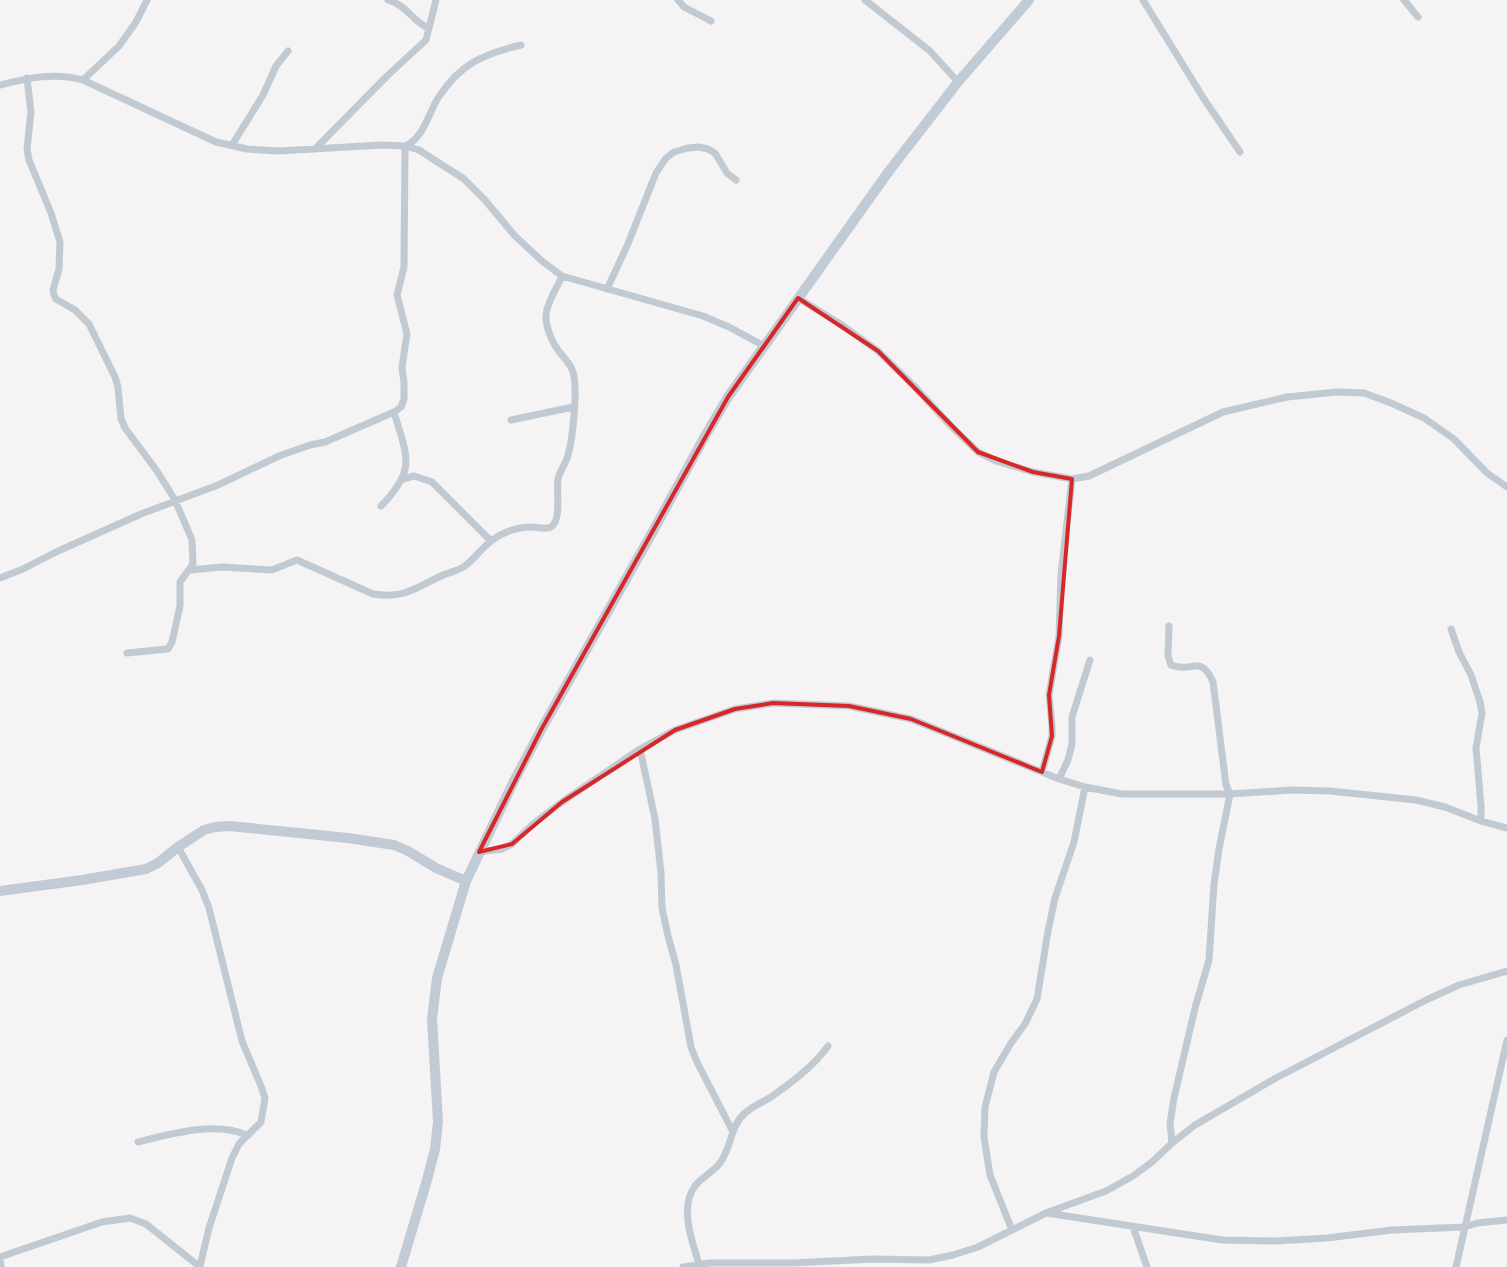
<svg xmlns="http://www.w3.org/2000/svg" width="1507" height="1267" viewBox="0 0 1507 1267" font-family="Poppins,sans-serif">
  <rect width="100%" height="100%" fill="#f5f3f3"/>
  <g fill="none" stroke-linecap="round" stroke-linejoin="round">
    <!-- street -->
    <path stroke="#c1cad2" stroke-width="7" d="M388,0C408,6 411,20 428,28
      M678,0L684,7L711,21
      M865,0L930,51L958,82
      M1143,0L1204,99L1240,152
      M1404,0L1418,17
      M27,78L31,112L27,149L29,160L51,213L60,242L59,269L53,290L54,295L56,299L75,310L89,324L115,377L118,387L121,419L125,428L157,471L175,500L192,540L193,564L180,582V606L172,642L168,649L127,653
      M83,80L119,46L136,22L147,0
      M0,85C28,78 55,72 83,80L216,142L247,149L279,151L381,145L405,146L419,150L464,179L484,199L515,236L542,261L562,276L703,316L729,327L764,346
      M232,145L263,95L276,66L288,51
      M315,149L387,76L426,40L436,0
      M607,289L627,246L656,173L666,158L674,152L688,148L699,147L708,149L715,153L727,173L736,180
      M798,298L842,325L878,351L914,386L951,426L978,452L996,461L1033,472L1072,479L1089,476L1223,412L1287,397L1337,392L1364,393L1391,403L1424,418L1454,439L1487,473L1507,487
      M511,420L573,407
      M403,479L414,476L432,482L491,541
      M381,506C417,469 407,457 394,412
      M190,570L222,567L272,570L297,560L373,594C404,599 415,588 441,576C449,572 458,571 465,566C474,559 481,549 490,542C500,533 519,526 532,527C538,527 546,530 551,527C562,520 556,491 558,480C559,471 566,464 568,455C573,438 577,394 574,376C572,364 564,359 558,350C552,342 545,325 546,315C547,302 557,288 562,276
      M0,578L23,569L56,552L141,514L218,485L279,456L310,445L325,442L394,412L401,407L404,399V383L402,367L407,334L397,295L404,267L405,146C424,138 428,114 438,98C460,64 483,54 521,45
      M1169,626L1168,656L1171,665C1192,674 1200,653 1213,682L1226,785L1230,794L1219,849L1214,884L1209,960L1195,1008L1174,1098L1170,1123L1172,1143
      M1451,629L1459,652L1471,675L1480,702L1482,713L1476,748L1481,806V821
      M640,749L655,819L661,873L662,908L668,936L676,965L691,1047L697,1062L733,1132
      M1042,772L1052,736V725L1049,695L1059,636L1061,575L1072,479
      M1059,779L1068,760L1072,744V717L1090,660
      M178,847L202,890L209,908L242,1041L261,1086L265,1098L261,1122L239,1144L232,1158L209,1228L200,1266
      M479,852L502,849L512,844L533,824L562,802L640,749L675,730L735,709L773,703L849,706L911,719L1059,779L1085,787L1122,794H1230L1292,790L1330,791L1416,800L1445,807L1481,821L1507,828
      M138,1142C170,1134 215,1121 246,1135
      M1047,1213L1222,1240L1276,1241L1327,1238L1392,1230L1465,1227L1477,1223L1507,1220
      M1133,1227L1147,1267
      M1012,1230L990,1175L984,1137L985,1107L994,1072L1011,1043L1025,1024L1037,999L1048,931L1055,898L1074,842L1085,787
      M0,1257L102,1222L130,1218L146,1224L200,1267
      M0,1257L1,1267
      M699,1264C692,1241 679,1208 695,1186C702,1177 713,1172 720,1163C732,1147 730,1126 745,1113C753,1106 763,1102 771,1097C792,1082 813,1067 828,1046
      M683,1267L710,1263H793L873,1259L929,1260L953,1255L978,1247L1046,1213L1106,1191L1133,1176L1152,1162L1172,1143L1195,1125L1276,1078L1426,1000L1459,985L1507,971
      M1456,1267L1507,1040"/>
    <!-- secondary -->
    <path stroke="#c1cbd6" stroke-width="10" d="M0,891L82,880L146,869L158,863L178,847L204,830L215,827L230,826L348,838L394,845L408,851L436,868L466,881
      M401,1267L427,1180L435,1149L438,1122L432,1019L437,978L466,881L515,779L541,730L652,533L705,436L728,397L889,171L958,82L1029,0"/>
  </g>
  <!-- marked area -->
  <path fill="none" stroke="#d62828" stroke-width="4" stroke-linejoin="round" d="M798,298L878,351L978,452L1033,472L1072,479L1059,636L1049,695L1052,736L1042,772L911,719L849,706L773,703L735,709L675,730L562,802L512,844L479,852L541,730L728,397Z"/>
</svg>
